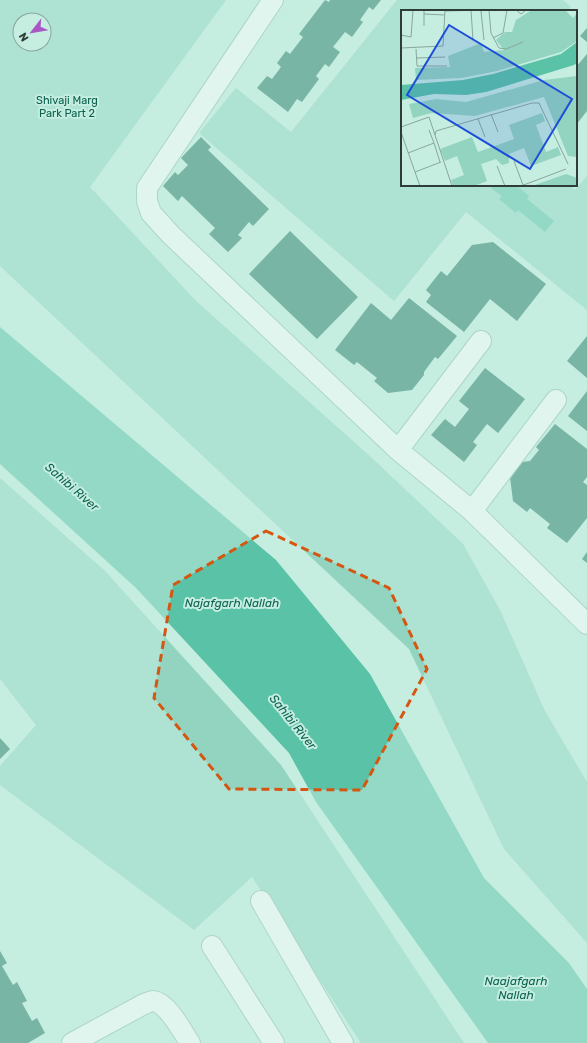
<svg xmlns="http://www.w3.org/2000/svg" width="587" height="1043" viewBox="0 0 587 1043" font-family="Rubik,sans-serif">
  <rect width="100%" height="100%" fill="#c5ede0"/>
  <!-- green -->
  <path fill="#92d4c0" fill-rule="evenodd" d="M0,0H226L90,187L196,301L372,458L463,544L500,610L545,711L587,782V943L504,849L409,649L0,266ZM20,20H44V44H20Z
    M397,0H563L571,7L568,11H402V185H569L575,190L587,176V310L466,212L394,301L199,133L236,88L291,132Z
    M0,478L105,571L281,765L464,1043H361L252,877L194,930L0,785V766L36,725L0,679Z"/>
  <!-- water -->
  <path fill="#5ac2a6" d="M494,185H516L529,196L527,199L554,221L545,232L518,210L516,213L499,199L502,196L491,188Z
    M0,327L276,560L370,674L484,878L569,963L587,989V1043H488L316,802L289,753L136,588L0,464Z"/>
  <!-- building -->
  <path fill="#1d715d" d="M325,0L329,2L330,0H381L373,10L369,7L360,20L363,22L352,37L345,32L333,47L340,52L329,67L325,64L316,76L319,79L302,102L297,99L288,112L257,88L267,76L272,79L281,67L277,63L286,51L290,54L303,37L299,34Z
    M587,28V42L580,36Z
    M587,54V111L576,125V67Z
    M201,137L211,147L208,150L269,209L253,226L249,222L238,235L242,238L228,252L209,234L215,228L182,196L178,201L163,186L175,172L178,175L188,165L181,158Z
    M290,231L358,297L317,339L249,274Z
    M493,242L546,284L517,321L490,299L464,332L426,302L431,295L426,290L441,271L447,276L472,245Z
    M409,298L457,336L438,359L435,357L424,372V375L412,390L388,393L374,381L377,378L357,362L354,365L335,350L371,303L391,320Z
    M587,336V378L567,361Z
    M485,368L525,399L498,433L487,424L473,442L477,445L464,462L431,435L445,419L455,427L469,409L459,401Z
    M587,391V431L568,416Z
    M555,424L587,449V477L583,482L587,485V518L567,543L547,528L550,524L530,508L527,512L513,501L510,477L522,462L530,461L539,450L536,447Z
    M587,552V563L582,559Z
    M0,738L10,749L0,759Z
    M0,951L7,963L2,966L13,985L17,982L27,1001L22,1003L32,1021L37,1018L45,1033L28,1043H0Z"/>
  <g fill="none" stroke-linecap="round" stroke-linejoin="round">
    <!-- street casing -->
    <g stroke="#92b8ab" stroke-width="22">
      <path id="street" d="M273,0L147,188V201L151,213L171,235L398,450L472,511L587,624
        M398,450L481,341
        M472,511L556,400
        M261,901L343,1043
        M212,946L274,1043
        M72,1043L144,1004C147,1003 150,1001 153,1001C168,1003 182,1031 190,1043"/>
    </g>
    <!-- street -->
    <use href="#street" stroke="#fff" stroke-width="20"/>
  </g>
  <!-- marked area -->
  <path d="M0 0H587V1043H0ZM266,531L389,588L427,669L362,790L229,789L154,698L173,585Z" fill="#c5ede0" fill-opacity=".55" fill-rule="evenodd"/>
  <path fill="none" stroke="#d55610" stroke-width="3" stroke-dasharray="8 5" stroke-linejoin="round" d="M266,531L389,588L427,669L362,790L229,789L154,698L173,585Z"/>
  <g text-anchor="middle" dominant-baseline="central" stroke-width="4" stroke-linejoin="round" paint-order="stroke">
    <!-- park labels -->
    <g font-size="11" fill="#09614e" stroke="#c5ede0">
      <text x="67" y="100">Shivaji Marg<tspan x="67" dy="13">Park Part 2</tspan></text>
    </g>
    <!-- water labels -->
    <g font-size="12" font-style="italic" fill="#0d6350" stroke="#c5ede0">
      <text transform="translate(72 487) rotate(41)">Sahibi River</text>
      <text x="232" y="603">Najafgarh Nallah</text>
      <text transform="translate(293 722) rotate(51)">Sahibi River</text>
      <text x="516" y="981">Naajafgarh<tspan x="516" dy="14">Nallah</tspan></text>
    </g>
  </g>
  <!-- overview -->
  <g transform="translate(401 10)">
    <rect width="176" height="176" fill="#c5ede0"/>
    <path d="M131,0H164L172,8L176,3V31L160,42L96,61L61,68L15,70L14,58L49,57L47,46L80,33L83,42L103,40L95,30L104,22H111L115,10ZM176,66V147L167,146L143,87L74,106L30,103L12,108L8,94L35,89L65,92L143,70ZM141,103L144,111L135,115L145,142L157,137L160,145L130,156L123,138L108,144V153L101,155L95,149L80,154L86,171L73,176H52L50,170L63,165L56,146L44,151L39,139L71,127L77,142L113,129L108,115ZM165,164L176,168V176H131Z" fill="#92d4c0"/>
    <path d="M176,32V53L173,55L85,82L65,85L33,84L0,90V75L62,70L92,64L160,44Z" fill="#5ac2a6"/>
    <path fill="none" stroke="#89a79d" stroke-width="1" d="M70,0L72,30M88,0L90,23L98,38L105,39L122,32M115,0L120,4L125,0M44,1L83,0M80,1L83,30M23,4L44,5M23,16V0M0,25L10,27L12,0M92,28L102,23L106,0M0,38L42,36L44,0M15,39L16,56H46M15,48L44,47M90,104L97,122M77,109L84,127M0,117L28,107L34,125M28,120L33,133M0,122L14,162M7,143L33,133L39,152M113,151L122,175M96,156L104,176M19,176L14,162L40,152M51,176L34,125L35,121L131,93H138L167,154M120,176L165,159"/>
    <path fill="#1d4ed8" fill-opacity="0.15" stroke="#1d4ed8" stroke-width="2" d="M48,15L171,89L129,159L6,85Z"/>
    <rect width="176" height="176" fill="none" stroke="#2e3d38" stroke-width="2"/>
  </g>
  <!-- north arrow -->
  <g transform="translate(32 32) rotate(239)"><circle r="19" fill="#c5ede0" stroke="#89a79d"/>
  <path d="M0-3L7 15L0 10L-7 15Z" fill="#a956c6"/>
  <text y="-6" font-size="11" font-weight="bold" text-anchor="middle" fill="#2e3d38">N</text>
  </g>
</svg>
